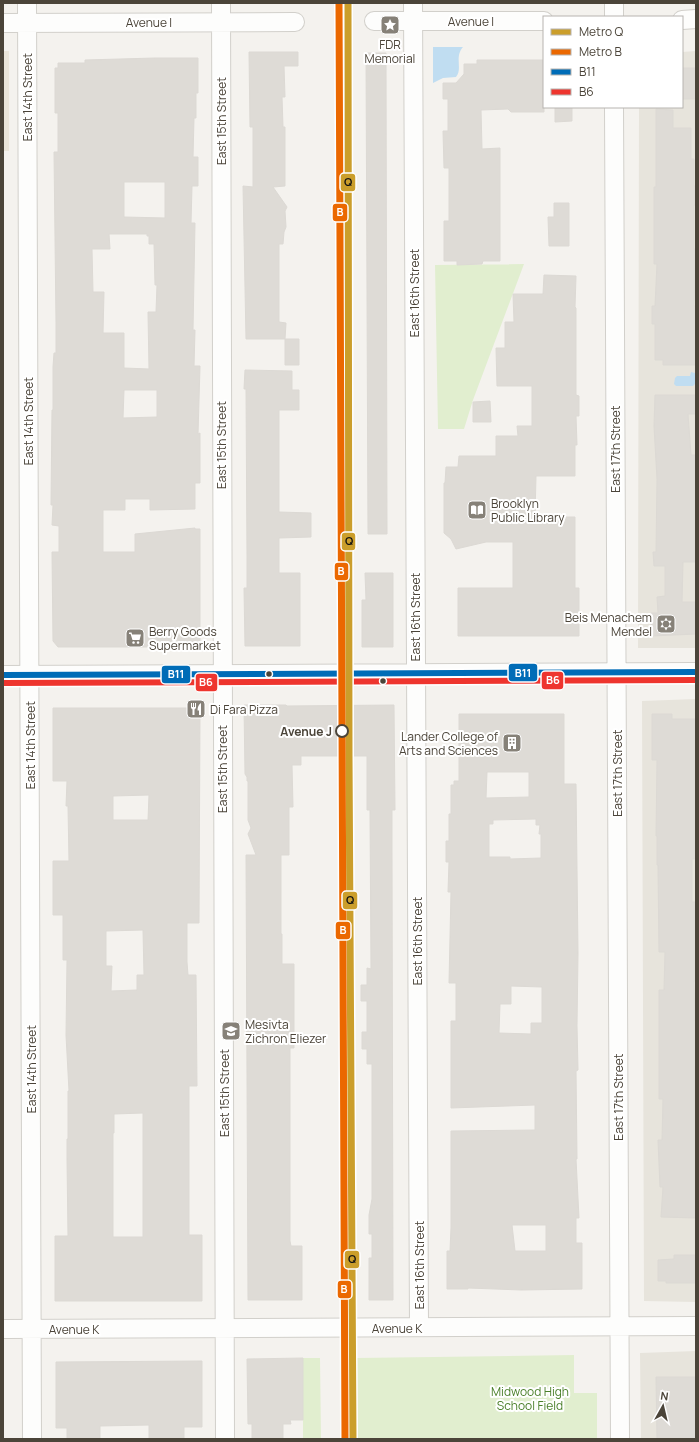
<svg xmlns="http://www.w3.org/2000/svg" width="699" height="1442" viewBox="0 0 699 1442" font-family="Manrope,sans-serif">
  <rect width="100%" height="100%" fill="#f4f2ee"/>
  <!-- residential -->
  <path fill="#e7e4dc" d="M696,51V648H638L639,107H682V52Z
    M696,699V1302L644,1301L642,701Z
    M696,1351V1439H641L640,1353Z"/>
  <!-- education -->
  <path fill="#eae5da" d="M3,51H9V151H3Z"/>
  <!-- green -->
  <path fill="#e1eecf" d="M524,264L473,400L464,429H438L435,265Z
    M574,1355V1393H597V1439H358L357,1358Z
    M303,1358H320L321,1439H303Z"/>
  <!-- water -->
  <path fill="#c0ddf1" d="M433,47H463C454,57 463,69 456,77L443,78L433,83Z
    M691,372L695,373V384L693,386H676L674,384L675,378L677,376H690Z"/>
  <!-- building -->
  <path fill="#dedbd6" stroke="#dcd9d4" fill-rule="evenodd" d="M249,52H298V66H284L285,97H282L283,127H285V186L273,187L287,207L285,211L286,227L284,232L283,244H279V322L286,323L285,339H299V365H285V339H246L243,186L253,187V127H250Z
    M366,53H386L387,534H368Z
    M155,58H198V93H196V118H194L193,157H198V186H192L191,223H195L193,330H195L194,366H200L198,434L200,433V483H195V509L150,510V499H125V510H103V552H135V534L195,528V529H200V647H58L53,641L52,552H59V526L52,525L53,505H51L52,410H53V367L54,353H56V323L54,152H58V113H55V68H58V63H85V60ZM124,182H165V218L124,217ZM109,234H147V236H149V244H154L155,285H157L156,312H148L149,369L124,368V333H103L104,292H93L92,249H110ZM124,390H157V417L123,418Z
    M477,60H544V112H511L508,109L481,110L482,149L500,148V261H483L482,264L457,265V261H444V221H449V168H444L443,131H448V99H443V83H456L464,74V64H477Z
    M682,68H696V99H682Z
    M555,107H572V121L555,122Z
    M656,109L673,110V128H691V159H694V186H696V205H694V249H696L694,306H696V365H663V360H655V324H652V306H655L657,264H654V187H656Z
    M554,203H569V246H549L548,217H554Z
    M544,275L576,276L575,307L576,308V395L579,396V416H576L577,445H575V476H536L535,517H575V588H579V636H458V588H513V542H486L456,549L451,539L444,533V483H445L446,467H458L459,456H496V436H518L517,426H532V386H497L496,348H505V322H514L513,294H543Z
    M245,370L292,371V390H299V410H279V512L311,513V537L279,538V573H300V646H245L244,588H247V558L246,389H244Z
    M655,395H696V414H688L691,455H696V562H683L682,602H696V634L651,636V613H658L657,597L665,596V566H654L653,552H656L657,479L654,426Z
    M490,401L491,422H473V402Z
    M365,573H393V647H362V600H366Z
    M244,705H286L287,706L394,705L395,810H392V848L393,1300H369V1258H372V1234H369V1215L372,1199V1064H367V1049H362V1032H367V1001H361V985H367V968L371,969L370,810H367V756H301V765H292L293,807H289V855H281V934H282V964H294V1048H290V1241L291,1246H302V1300H248L246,855H256L248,834L251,828L248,820V781H247V777L245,774Z
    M53,708H200L199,923H187V962L188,975H196L197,1086H189V1235H202V1301H55V1236H68L67,1158V1139H68V1091H69L66,1035L67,960H63V915H53V861H69L68,806H66L67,781H53ZM149,795L148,820H113V796ZM143,930L144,975H137V990L111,991L112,966H106V931ZM143,1113V1237H113V1133H114V1114Z
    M459,714H564V784H576L578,954L577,1026L578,1070L576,1071L577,1159H576L579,1218H576V1243H582V1289L521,1290L468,1288V1289H447V1251H450L451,1228V1131L535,1130V1105L451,1108V1021H456V983H449L451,892H448L449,862H446V841H449V814H451V785H454V781H459ZM487,772H529V797L486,798ZM536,819V825H540L539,834H541V858L510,859V857H489V824H493V820ZM511,986L542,987V1023H531V1034L499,1033L500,1004H511ZM512,1225H546V1251H515Z
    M652,714H672V719H696V859H692V902H696V981H694L695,1021H696L695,1110H696V1218L661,1217L663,1187H660L658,1140H662L663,1099H659V990H664L665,952H659L658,865H657V836H656L657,760H652Z
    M674,1255H696V1283H666V1281H658V1260L674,1259Z
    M303,1358V1420H290L291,1424H283V1439H252V1424H248L247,1359Z
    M202,1361V1427H184V1439H149V1425L100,1426V1439H67V1428H56V1362Z
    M656,1377H696V1439H657Z"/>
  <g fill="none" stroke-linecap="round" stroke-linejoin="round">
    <!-- minor casing -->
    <g stroke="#d2d0cb" stroke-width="20">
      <path id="minor" d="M27,3L32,1439
        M221,3L225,1439
        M413,3L419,1327
        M614,3V17
        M682,20L696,19
        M374,21H544
        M3,23L295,22
        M614,107L620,1439
        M3,675L696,672
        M3,1329L696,1326"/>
    </g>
    <!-- minor -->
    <use href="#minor" stroke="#fdfdfc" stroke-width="18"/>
    <!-- bus-1 casing -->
    <g stroke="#fff" stroke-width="9">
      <path id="bus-1" d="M3,675L696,672"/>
    </g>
    <!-- bus-2 casing -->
    <g stroke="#fff" stroke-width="9">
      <path id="bus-2" d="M3,683L696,680"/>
    </g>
    <!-- bus-1 -->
    <use href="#bus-1" stroke="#006cb7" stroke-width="6"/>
    <!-- bus-2 -->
    <use href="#bus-2" stroke="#ee352e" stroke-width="6"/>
    <!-- metro-1 casing -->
    <g stroke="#fff" stroke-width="10">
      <path id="metro-1" d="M348,3L349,756L353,1439"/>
    </g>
    <!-- metro-2 casing -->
    <g stroke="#fff" stroke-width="10">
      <path id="metro-2" d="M339,3L345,1439"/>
    </g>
    <!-- metro-1 -->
    <use href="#metro-1" stroke="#cb9e2b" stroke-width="7"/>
    <!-- metro-2 -->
    <use href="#metro-2" stroke="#eb6800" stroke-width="7"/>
  </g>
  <!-- icons -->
  <defs>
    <g id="sight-square" transform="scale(1)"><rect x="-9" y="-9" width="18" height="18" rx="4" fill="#868178" stroke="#fff"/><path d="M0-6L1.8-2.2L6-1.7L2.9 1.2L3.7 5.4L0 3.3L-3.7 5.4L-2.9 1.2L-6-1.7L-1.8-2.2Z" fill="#fff"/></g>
    <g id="library-square" transform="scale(1)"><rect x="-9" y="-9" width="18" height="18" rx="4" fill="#868178" stroke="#fff"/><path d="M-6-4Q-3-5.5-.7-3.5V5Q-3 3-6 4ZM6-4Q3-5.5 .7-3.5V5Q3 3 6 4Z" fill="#fff"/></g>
    <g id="synagogue-square" transform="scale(1)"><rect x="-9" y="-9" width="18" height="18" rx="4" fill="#868178" stroke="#fff"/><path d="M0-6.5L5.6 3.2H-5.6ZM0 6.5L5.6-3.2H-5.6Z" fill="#fff"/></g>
    <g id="supermarket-square" transform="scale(1)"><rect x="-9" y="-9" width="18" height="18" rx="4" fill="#868178" stroke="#fff"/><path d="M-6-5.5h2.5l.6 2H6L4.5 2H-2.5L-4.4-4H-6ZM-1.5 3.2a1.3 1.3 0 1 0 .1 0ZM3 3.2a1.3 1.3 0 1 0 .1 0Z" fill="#fff"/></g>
    <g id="restaurant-square" transform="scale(1)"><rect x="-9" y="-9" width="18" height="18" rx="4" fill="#868178" stroke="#fff"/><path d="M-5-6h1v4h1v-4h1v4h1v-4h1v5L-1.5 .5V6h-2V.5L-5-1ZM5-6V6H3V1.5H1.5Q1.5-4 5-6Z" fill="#fff"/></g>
    <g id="building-square" transform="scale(1)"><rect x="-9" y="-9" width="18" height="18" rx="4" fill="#868178" stroke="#fff"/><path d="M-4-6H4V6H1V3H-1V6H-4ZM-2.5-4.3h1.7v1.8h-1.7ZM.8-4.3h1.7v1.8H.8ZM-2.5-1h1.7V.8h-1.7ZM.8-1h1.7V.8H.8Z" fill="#fff"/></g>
    <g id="school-square" transform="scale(1)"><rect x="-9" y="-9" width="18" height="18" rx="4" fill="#868178" stroke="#fff"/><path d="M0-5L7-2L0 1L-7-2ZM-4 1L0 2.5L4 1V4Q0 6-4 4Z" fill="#fff"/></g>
  </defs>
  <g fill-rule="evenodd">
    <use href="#sight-square" x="390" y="25"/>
    <use href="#library-square" x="477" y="510"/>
    <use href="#synagogue-square" x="666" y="624"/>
    <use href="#supermarket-square" x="135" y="638"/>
    <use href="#restaurant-square" x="196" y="709"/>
    <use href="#building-square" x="512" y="743"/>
    <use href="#school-square" x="231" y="1031"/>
  </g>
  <!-- markers -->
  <g fill="#4b4439" stroke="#fff" stroke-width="1.5">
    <circle cx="269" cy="674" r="3.5"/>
    <circle cx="383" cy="681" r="3.5"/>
  </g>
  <circle fill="#fff" stroke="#4b4439" stroke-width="2" cx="342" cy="731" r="6"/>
  <g text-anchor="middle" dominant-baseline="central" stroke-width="4" stroke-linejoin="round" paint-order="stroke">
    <!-- street labels -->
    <g font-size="12" fill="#4b4439" stroke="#fff">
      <text x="471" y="21">Avenue I</text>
      <text x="149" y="22">Avenue I</text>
      <text transform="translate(27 97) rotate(-90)">East 14th Street</text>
      <text transform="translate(221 121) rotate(-90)">East 15th Street</text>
      <text transform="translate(414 293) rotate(-90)">East 16th Street</text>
      <text transform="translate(28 421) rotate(-90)">East 14th Street</text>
      <text transform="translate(221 445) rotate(-90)">East 15th Street</text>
      <text transform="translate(615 449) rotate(-90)">East 17th Street</text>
      <text transform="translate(415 617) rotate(-90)">East 16th Street</text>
      <text transform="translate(30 745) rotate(-90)">East 14th Street</text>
      <text transform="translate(222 769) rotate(-90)">East 15th Street</text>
      <text transform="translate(617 773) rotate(-90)">East 17th Street</text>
      <text transform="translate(417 941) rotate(-90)">East 16th Street</text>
      <text transform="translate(31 1069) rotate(-90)">East 14th Street</text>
      <text transform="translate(224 1093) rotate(-90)">East 15th Street</text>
      <text transform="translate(618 1097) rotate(-90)">East 17th Street</text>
      <text transform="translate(419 1265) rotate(-90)">East 16th Street</text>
      <text x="397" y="1328">Avenue K</text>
      <text x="74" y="1329">Avenue K</text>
    </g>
    <!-- poi labels -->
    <g font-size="12" fill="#4b4439" stroke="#fff" text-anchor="start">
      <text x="390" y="44" text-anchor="middle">FDR<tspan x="390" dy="14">Memorial</tspan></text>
      <text x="491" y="503">Brooklyn<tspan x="491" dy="14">Public Library</tspan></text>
      <text x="652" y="617" text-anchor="end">Beis Menachem<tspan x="652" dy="14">Mendel</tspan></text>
      <text x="149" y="631">Berry Goods<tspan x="149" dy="14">Supermarket</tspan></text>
      <text x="210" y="709">Di Fara Pizza</text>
      <text x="498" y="736" text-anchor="end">Lander College of<tspan x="498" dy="14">Arts and Sciences</tspan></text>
      <text x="245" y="1024">Mesivta<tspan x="245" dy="14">Zichron Eliezer</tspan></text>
    </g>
    <!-- stop labels -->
    <g font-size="12" font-weight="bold" fill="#4b4439" stroke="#fff" text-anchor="end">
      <text x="332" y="731">Avenue J</text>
    </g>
    <!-- park labels -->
    <g font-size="12" fill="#4a7f2a" stroke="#fff">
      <text x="530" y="1391">Midwood High<tspan x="530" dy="14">School Field</tspan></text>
    </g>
  </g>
  <g stroke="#fff" stroke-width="1.5">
    <rect x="340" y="173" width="16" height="19" rx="4" fill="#cb9e2b"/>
    <rect x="332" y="203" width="16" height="19" rx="4" fill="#eb6800"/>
    <rect x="341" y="532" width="15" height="19" rx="4" fill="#cb9e2b"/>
    <rect x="334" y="562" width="15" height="19" rx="4" fill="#eb6800"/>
    <rect x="508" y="663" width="30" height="19" rx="4" fill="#006cb7"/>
    <rect x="161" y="665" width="30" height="19" rx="4" fill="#006cb7"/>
    <rect x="541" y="671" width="23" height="19" rx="4" fill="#ee352e"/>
    <rect x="195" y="673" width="23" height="19" rx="4" fill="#ee352e"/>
    <rect x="342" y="891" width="16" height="19" rx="4" fill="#cb9e2b"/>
    <rect x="335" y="921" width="16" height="19" rx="4" fill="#eb6800"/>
    <rect x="344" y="1250" width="16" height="19" rx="4" fill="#cb9e2b"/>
    <rect x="337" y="1280" width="15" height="19" rx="4" fill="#eb6800"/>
  </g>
  <g font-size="11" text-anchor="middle" font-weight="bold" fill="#fff">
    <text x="340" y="216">B</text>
    <text x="341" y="575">B</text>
    <text x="523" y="677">B11</text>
    <text x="176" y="678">B11</text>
    <text x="553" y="684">B6</text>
    <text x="206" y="686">B6</text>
    <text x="343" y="934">B</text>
    <text x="344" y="1293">B</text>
  </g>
  <g font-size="11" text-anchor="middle" font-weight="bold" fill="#111">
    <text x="348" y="186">Q</text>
    <text x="349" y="545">Q</text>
    <text x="350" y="904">Q</text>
    <text x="352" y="1263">Q</text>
  </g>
  <!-- border -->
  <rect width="699" height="1442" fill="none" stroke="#4b4439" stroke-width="8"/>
  <!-- legend -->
  <rect x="543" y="16" width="140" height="92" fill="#ffffff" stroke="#b7b4b0"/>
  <rect x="551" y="29" width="20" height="6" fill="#cb9e2b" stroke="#b7b4b0"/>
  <text x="579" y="36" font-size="12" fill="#4b4439">Metro Q</text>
  <rect x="551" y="49" width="20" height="6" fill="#eb6800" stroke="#b7b4b0"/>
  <text x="579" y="56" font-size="12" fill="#4b4439">Metro B</text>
  <rect x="551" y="69" width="20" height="6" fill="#006cb7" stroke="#b7b4b0"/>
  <text x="579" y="76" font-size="12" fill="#4b4439">B11</text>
  <rect x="551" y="89" width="20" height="6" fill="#ee352e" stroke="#b7b4b0"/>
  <text x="579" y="96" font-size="12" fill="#4b4439">B6</text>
  <!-- north arrow -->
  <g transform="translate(663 1406) rotate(8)" stroke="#ffffff" stroke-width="3" paint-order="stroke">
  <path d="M0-3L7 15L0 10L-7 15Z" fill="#4b4439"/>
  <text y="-6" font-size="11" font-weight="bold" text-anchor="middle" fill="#4b4439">N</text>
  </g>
</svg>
